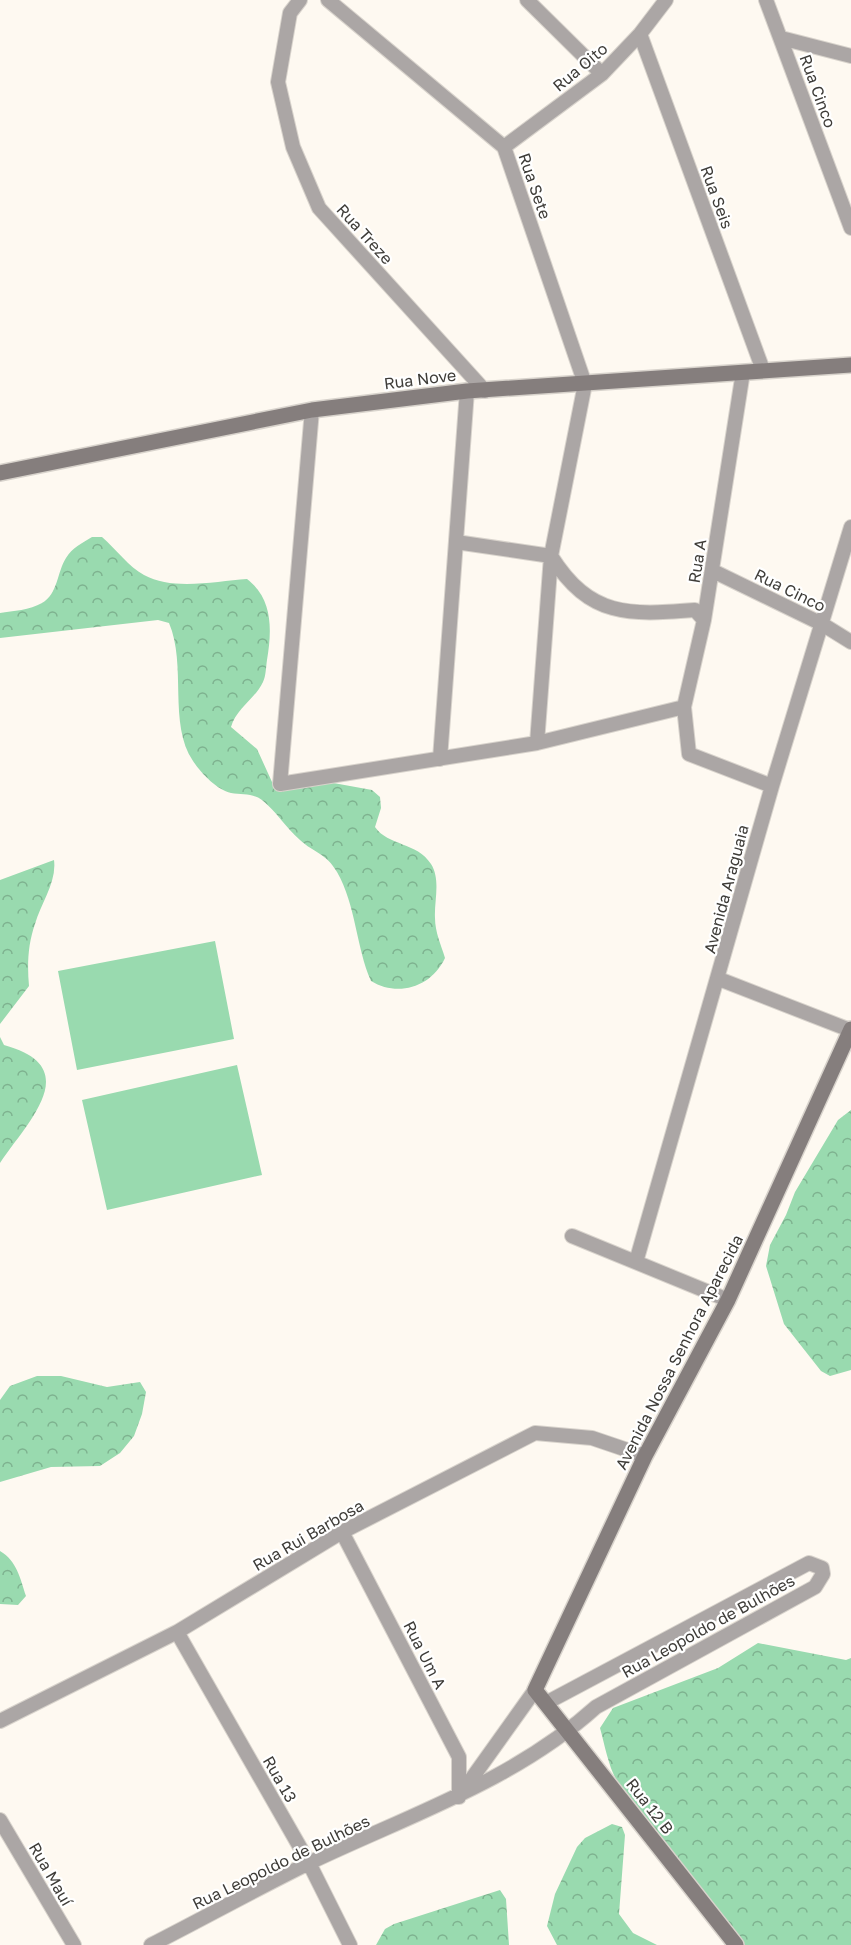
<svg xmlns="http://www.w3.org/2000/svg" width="851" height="1945" viewBox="0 0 851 1945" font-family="'Golos Text',sans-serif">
  <defs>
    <pattern id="forest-crowns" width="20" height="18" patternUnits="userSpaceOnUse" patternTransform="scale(1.5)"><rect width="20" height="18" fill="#99daaf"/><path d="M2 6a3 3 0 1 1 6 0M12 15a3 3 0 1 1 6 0" fill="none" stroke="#7eb28f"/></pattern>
  </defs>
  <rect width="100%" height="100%" fill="#fef9f1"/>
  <!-- grass -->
  <path fill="#99daaf" d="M215,941L234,1039L77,1070L58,971Z
    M237,1065L262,1175L107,1210L82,1100Z"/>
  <!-- forest -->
  <path fill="url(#forest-crowns)" d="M92,537H102C116,549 129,567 144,575C173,591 216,581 247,579C273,599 272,630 267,660C266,666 266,676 263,682C255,699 236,709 231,727L257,749L272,782L281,787L317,780L372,790L380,797L381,808L375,827C388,846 417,842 431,864C441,880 434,901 435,918C435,932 441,945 445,958C431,988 397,997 371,981C356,947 356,905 337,872C326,853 314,853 300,840C286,828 276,811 262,800C253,793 242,795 231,793C217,790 201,773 193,761C168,724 187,665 169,623L158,620L0,638V613C13,611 30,610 42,603C58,594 57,572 66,558C72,548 82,543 92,537Z
    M54,860C57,882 41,903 35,924C28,944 27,964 29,986L0,1024V880Z
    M0,1037L4,1045C85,1067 29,1120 0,1163Z
    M851,1110V1370L830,1376L821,1371L784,1324L766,1266L770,1245L786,1215L795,1192L838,1120Z
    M37,1376H61L107,1387L140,1382L146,1392L142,1414L134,1436L120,1453L100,1466L51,1467L0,1482V1400L10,1386Z
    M0,1551C17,1561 20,1578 26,1596L18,1605L0,1604Z
    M758,1643L846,1660L851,1658V1945H742L636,1814C631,1803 625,1794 619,1784C609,1770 605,1746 600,1728L613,1708L718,1668Z
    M612,1824L622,1827L625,1835L619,1914L633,1933L657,1945H557L547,1926L555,1894L577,1847L585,1838Z
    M500,1890L506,1899L509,1945H376L385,1929L394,1924Z"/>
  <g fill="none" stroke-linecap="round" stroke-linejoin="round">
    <!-- street casing -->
    <g stroke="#d8d3cc" stroke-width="16">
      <path id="street" d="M300,0L290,13L278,82L293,147L319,208L485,391
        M328,0L504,147L585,384L551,556L537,743
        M527,0L602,74
        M766,0L851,228
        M640,34L763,370
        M781,38L851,56
        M504,147L602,74L640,34L666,0
        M743,372L704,620L684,707L689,754L772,786
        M312,410L280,784L537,743L684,707
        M456,542L551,556C590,618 629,615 695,610L704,620
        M713,571L822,624L851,642
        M440,759L467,391
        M719,979L850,1030
        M572,1236L728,1300
        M636,1262L772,786L851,527
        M342,1532L459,1757V1797
        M177,1632L309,1863L350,1945
        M0,1721L177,1632L342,1532L535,1433L592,1438L645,1456
        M460,1795L535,1690
        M0,1820L74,1945
        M151,1945C204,1918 256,1889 309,1863C407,1816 514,1781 596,1707L815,1587L823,1574L822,1568L809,1563L546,1703"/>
    </g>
    <!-- secondary casing -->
    <g stroke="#d8d3cc" stroke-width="18">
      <path id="secondary" d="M0,473L312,410L467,391L851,365
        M736,1945L535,1690L645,1456L728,1300L851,1029"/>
    </g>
    <!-- street -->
    <use href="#street" stroke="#aba6a5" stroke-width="14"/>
    <!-- secondary -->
    <use href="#secondary" stroke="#857e7d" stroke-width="15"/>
  </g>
  <g text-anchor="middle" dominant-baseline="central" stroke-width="4.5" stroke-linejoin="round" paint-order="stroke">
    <!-- street labels -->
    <g font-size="16" fill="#3e3c38" stroke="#fff">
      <text transform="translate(580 67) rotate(-40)">Rua Oito</text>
      <text transform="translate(818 91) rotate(70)">Rua Cinco</text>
      <text transform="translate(535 186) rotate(71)">Rua Sete</text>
      <text transform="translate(717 197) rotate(70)">Rua Seis</text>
      <text transform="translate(365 234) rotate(48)">Rua Treze</text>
      <text transform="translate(420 379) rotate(-7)">Rua Nove</text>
      <text transform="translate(697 561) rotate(-81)">Rua A</text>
      <text transform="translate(790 590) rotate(26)">Rua Cinco</text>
      <text transform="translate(726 889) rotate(-75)">Avenida Araguaia</text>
      <text transform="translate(679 1352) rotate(-63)">Avenida Nossa Senhora Aparecida</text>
      <text transform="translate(308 1535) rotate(-30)">Rua Rui Barbosa</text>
      <text transform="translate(708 1626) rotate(-29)">Rua Leopoldo de Bulhões</text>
      <text transform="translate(425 1655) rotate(63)">Rua Um A</text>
      <text transform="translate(280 1779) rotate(60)">Rua 13</text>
      <text transform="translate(650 1806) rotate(52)">Rua 12 B</text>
      <text transform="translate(281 1862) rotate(-26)">Rua Leopoldo de Bulhões</text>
      <text transform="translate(51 1874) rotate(60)">Rua Mauí</text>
    </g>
  </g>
</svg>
